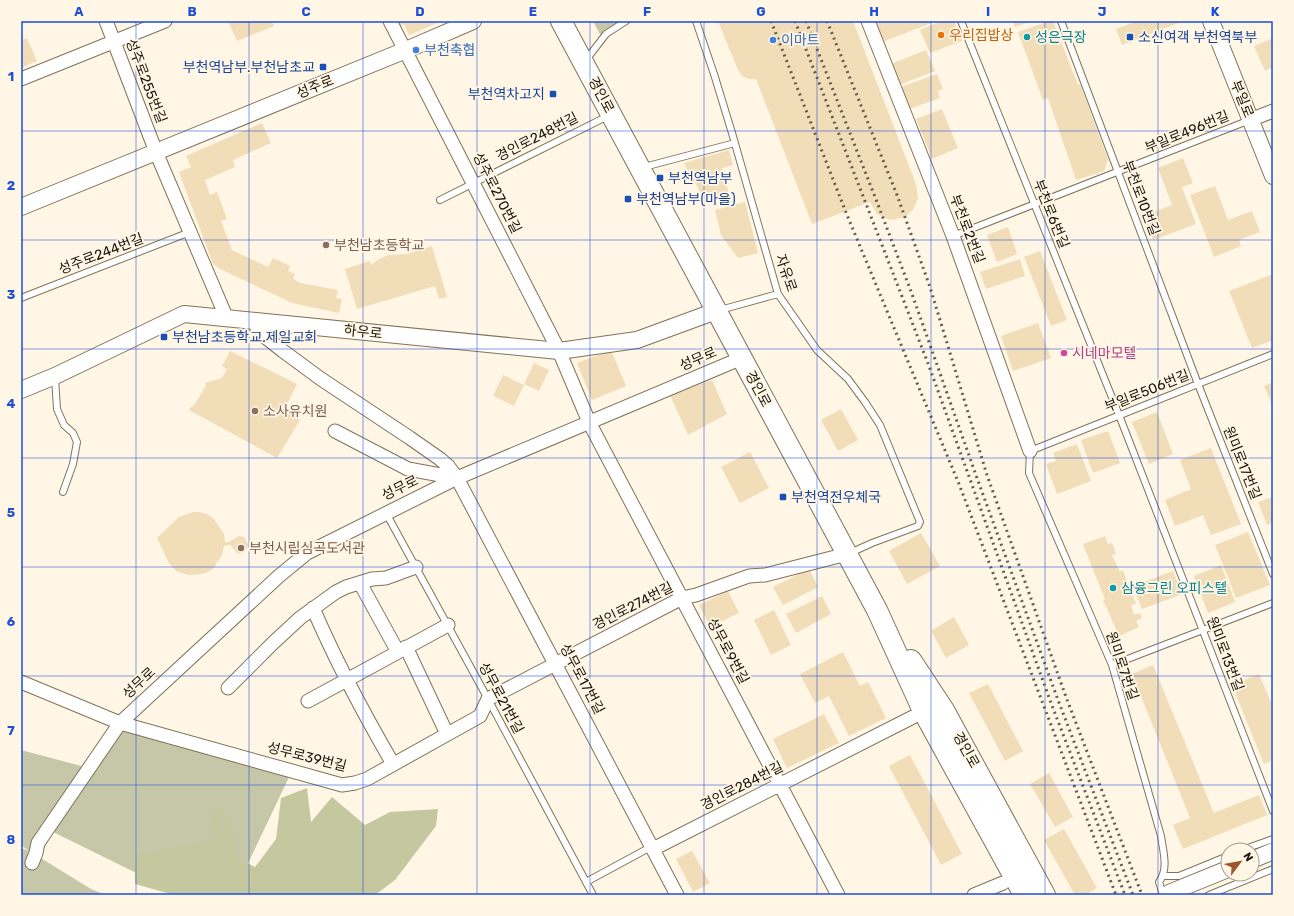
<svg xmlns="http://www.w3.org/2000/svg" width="1294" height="916" viewBox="0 0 1294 916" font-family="Rubik,'Noto Sans KR',sans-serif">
  <rect width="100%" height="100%" fill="#fff6e5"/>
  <!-- green -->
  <path fill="#c5c7a8" d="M593,21H625L602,38Z
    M123,727L289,777L233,895H181L47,829Z
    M21,750L85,767L31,852L91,889L106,895H21V848L29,851L21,845Z"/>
  <!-- forest -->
  <path fill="#c5c89f" d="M307,788L311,822L332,797L365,825L390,812L438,809L436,826L395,880L375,895H174L135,884V855L194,843L215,840L209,816L222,804L233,832L237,858L255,867L276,839L281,798Z"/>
  <!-- building -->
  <path fill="#f1ddb7" d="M228,21H272L274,26L237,41Z
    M398,21H442L409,35L404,24L400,26Z
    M718,21H853L916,184L918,198L913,210L905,217L890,220L877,214L870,202L812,224L756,79H749L742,76L738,70Z
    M874,21H937L882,42Z
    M942,21H954L962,41L930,53L920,30Z
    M1013,21H1033L1015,27Z
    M1050,21H1053L1078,85L1080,84L1108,159L1104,171L1076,180L1048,98L1043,100L1018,32Z
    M1137,21H1184L1122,45L1116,29Z
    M27,38L37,61L21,68V40Z
    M1273,38V67L1265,71L1254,46Z
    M926,50L935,71L899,85L891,64Z
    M937,74L943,89L938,91L940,98L909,109L901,87Z
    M942,109L958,148L932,159L916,119Z
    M262,123L271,143L233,160L235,167L205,180L210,195L217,192L227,219L221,221L232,250L268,267L273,258L290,266L288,271L295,274L293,279L301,283L338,290L336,298L342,299L339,313L292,303L220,269L213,264L179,172L191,167L186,156Z
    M729,150L733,165L722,168L729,194L704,199L684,163Z
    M1183,158L1193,183L1182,187L1196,224L1153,240L1143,216L1172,205L1158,168Z
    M1215,186L1228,220L1252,211L1260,232L1239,240L1241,246L1214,257L1190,195Z
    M745,202L758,253L738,258L721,235L715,210Z
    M1008,227L1017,254L997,262L987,235Z
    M432,246L447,297L439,299L435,286L357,309L345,269L370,261L371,265L379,259L388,255L408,254Z
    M1040,251L1067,320L1051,326L1024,257Z
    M1020,259L1025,276L986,289L980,272Z
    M1273,274V340L1252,348L1229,291Z
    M1038,323L1051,358L1013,371L1001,336Z
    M611,350L626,386L592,400L577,363Z
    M230,351L297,384L284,410L300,420L277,458L189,410L192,406L193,407L206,386L205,383L222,378L227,369L222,366Z
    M534,363L549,370L539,391L524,384Z
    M503,375L524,385L514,406L493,396Z
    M712,380L727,414L688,435L670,395Z
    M1273,382V407L1264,386Z
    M841,409L858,440L838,451L821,420Z
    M1157,412L1173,454L1149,464L1132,422Z
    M1108,431L1120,463L1093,473L1081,440Z
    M1077,444L1091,481L1057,494L1046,464L1056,461L1053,453Z
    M1211,448L1241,524L1211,535L1203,515L1175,526L1165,500L1191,489L1180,460Z
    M750,452L769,488L740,503L721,467Z
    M1273,497V523L1267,525L1258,502Z
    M193,512H199L207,514L214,519L224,534L225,542H229L239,536L244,537L248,544V546L244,552L238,554L230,545L224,546L222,555L215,565L216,566L210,571L202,574L188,575L176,571L169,563L157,538L179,517Z
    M1248,532L1270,585L1236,598L1215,545Z
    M921,533L940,566L907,584L889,551Z
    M1105,536L1108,544L1112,543L1116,554L1112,555L1120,572L1123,570L1127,581L1123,583L1128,594L1131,593L1136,603L1131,606L1134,615L1140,613L1142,618L1136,621L1139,627L1119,636L1103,600L1105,599L1083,544Z
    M1221,565L1235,602L1208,613L1194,576Z
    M809,569L818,587L783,605L773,587Z
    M1173,571L1182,594L1142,609L1133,586Z
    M728,591L739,613L710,627L699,605Z
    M822,596L831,614L796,633L786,614Z
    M774,610L791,645L771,655L754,620Z
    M954,617L969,645L946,658L931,631Z
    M843,652L860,686L868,682L886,718L849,736L829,696L815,703L800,674Z
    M1153,665L1214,813L1259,795L1267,815L1183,849L1173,825L1190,818L1132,674Z
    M1259,674L1273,707V760L1264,764L1232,685Z
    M988,684L1023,751L1005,761L969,693Z
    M824,714L839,743L787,768L773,739Z
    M910,755L962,854L941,865L889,766Z
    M1049,773L1073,817L1055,827L1030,784Z
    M1064,829L1097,888L1085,895H1075L1044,840Z
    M692,851L710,883L693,892L676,859Z"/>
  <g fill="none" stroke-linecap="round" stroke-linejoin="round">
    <!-- service casing -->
    <g stroke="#807359" stroke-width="8">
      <path id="service" d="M696,21L714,74L732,133L778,294L817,350L848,379L865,402L880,425L920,522L918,526L872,543L850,553
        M961,21L1119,415L1273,811
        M1061,21L1198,384L1273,574
        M586,60L606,34L626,21
        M644,167L735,143
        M440,200L608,116
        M953,236L1250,120
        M21,298L190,232
        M720,310L778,294
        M55,378L57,409L64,425L73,433L77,442L73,464L63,492
        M386,513L488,699L593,895
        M1112,665L1273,603
        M1242,850L1273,839
        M1163,876H1179L1228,856
        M586,882L647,849H653
        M1163,895L1159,882C1169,869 1163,851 1161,836L1112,665L1029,473L1030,451L1273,354
        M1209,895L1273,869"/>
    </g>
    <!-- minor casing -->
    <g stroke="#807359" stroke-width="15">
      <path id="minor" d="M106,21L156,152L227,319
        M390,21L559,351L589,422L838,895
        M868,21L953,236L1030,451
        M21,79L165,21
        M1250,120L1273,111
        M252,321L264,336L283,351L321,379L410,438L440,459L448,466L457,478L677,895
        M335,431L408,469L457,478
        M360,583L398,652
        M313,608C336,662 364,714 393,764
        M406,647L447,734
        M21,682L120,723L342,785L355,783L367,779L480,716L488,699L682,598L696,595L749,576L765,575L847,554
        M228,688L273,643L300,618L336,592L346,587L372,579L386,578L416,567
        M308,701L448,625
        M653,849L913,717
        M32,863L36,853L38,843L120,723L279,576L307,553L457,478L742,358
        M974,895L1003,883"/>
    </g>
    <!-- tertiary casing -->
    <g stroke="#807359" stroke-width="18">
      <path id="tertiary" d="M1211,21L1273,176
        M21,207L406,50L473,21
        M21,390L55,376L184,314L559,351L637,340L716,311
        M1252,860L1273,851
        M1169,893L1228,869"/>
    </g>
    <!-- primary casing -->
    <g stroke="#807359" stroke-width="22">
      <path id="primary" d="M561,21L877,610L924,713L1024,895
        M911,660L944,710L1045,895"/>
    </g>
    <!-- service -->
    <use href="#service" stroke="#fff" stroke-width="6"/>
    <!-- minor -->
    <use href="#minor" stroke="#fff" stroke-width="13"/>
    <!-- tertiary -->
    <use href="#tertiary" stroke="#fff" stroke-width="16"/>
    <!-- primary -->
    <use href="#primary" stroke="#fff" stroke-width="20"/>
    <!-- rail -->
    <path stroke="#625c4f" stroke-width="3" stroke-dasharray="2 4" stroke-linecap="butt" d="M771,21L847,215L959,484L1116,895
      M795,21L929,366L1051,703L1125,895
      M806,21L877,202L912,294L977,478L1058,700L1133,895
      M827,21L897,195L930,287L987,475L1066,697L1142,895"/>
  </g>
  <!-- grid -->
  <path fill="none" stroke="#1d4ed8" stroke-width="1" stroke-opacity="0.55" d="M136,21V895M249,21V895M363,21V895M477,21V895M590,21V895M704,21V895M817,21V895M931,21V895M1045,21V895M1158,21V895M21,131H1273M21,240H1273M21,349H1273M21,458H1273M21,567H1273M21,676H1273M21,785H1273"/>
  <!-- markers -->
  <circle fill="#e8710a" stroke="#fff6e5" stroke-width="1.5" cx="941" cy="35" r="4"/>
  <g fill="#0f9aa8" stroke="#fff6e5" stroke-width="1.5">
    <circle cx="1027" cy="37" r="4"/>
    <circle cx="1113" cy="588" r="4"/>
  </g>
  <g fill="#1a4fb4" stroke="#fff6e5" stroke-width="1.5">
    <rect x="1126" y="33" width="8" height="8" rx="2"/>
    <rect x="319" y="63" width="8" height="8" rx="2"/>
    <rect x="549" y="90" width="8" height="8" rx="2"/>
    <rect x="656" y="174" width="8" height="8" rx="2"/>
    <rect x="624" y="195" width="8" height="8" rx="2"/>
    <rect x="160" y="333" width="8" height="8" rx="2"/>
    <rect x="779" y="493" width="8" height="8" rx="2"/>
  </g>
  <g fill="#3f7fe0" stroke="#fff6e5" stroke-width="1.5">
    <circle cx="773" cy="40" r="4"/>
    <circle cx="416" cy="50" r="4"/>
  </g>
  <g fill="#8d6e63" stroke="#fff6e5" stroke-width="1.5">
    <circle cx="326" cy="245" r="4"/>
    <circle cx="255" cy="411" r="4"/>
    <circle cx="241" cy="548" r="4"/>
  </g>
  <circle fill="#d1479c" stroke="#fff6e5" stroke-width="1.5" cx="1064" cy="353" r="4"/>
  <g text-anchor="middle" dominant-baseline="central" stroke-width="3.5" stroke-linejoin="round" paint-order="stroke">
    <!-- food labels -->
    <g font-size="14" fill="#c56008" stroke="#fff6e5" text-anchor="start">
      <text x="949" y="35">우리집밥상</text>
    </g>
    <!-- culture labels -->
    <g font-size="14" fill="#0d838f" stroke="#fff6e5" text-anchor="start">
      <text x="1035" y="37">성은극장</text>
      <text x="1121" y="588">삼융그린 오피스텔</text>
    </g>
    <!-- transit labels -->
    <g font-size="14" fill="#164399" stroke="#fff6e5" text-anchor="start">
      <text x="1138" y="37">소신여객 부천역북부</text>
      <text x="315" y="67" text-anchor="end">부천역남부.부천남초교</text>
      <text x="545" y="94" text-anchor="end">부천역차고지</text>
      <text x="668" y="178">부천역남부</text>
      <text x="636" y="199">부천역남부(마을)</text>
      <text x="172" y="337">부천남초등학교.제일교회</text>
      <text x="791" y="497">부천역전우체국</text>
    </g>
    <!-- shop labels -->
    <g font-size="14" fill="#366cbe" stroke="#fff6e5" text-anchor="start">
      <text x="781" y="40">이마트</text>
      <text x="424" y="50">부천축협</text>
    </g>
    <!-- street labels -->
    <g font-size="14" fill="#1c170c" stroke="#fff6e5">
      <text transform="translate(146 81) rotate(69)">성주로255번길</text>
      <text transform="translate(315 87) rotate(-22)">성주로</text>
      <text transform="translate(601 95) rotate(62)">경인로</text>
      <text transform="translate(1242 99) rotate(68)">부일로</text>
      <text transform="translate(1187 132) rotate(-22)">부일로496번길</text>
      <text transform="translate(537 137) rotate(-27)">경인로248번길</text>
      <text transform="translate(497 193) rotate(63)">성주로270번길</text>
      <text transform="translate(1141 198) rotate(69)">부천로10번길</text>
      <text transform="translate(1051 214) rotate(68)">부천로6번길</text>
      <text transform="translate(967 229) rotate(69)">부천로2번길</text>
      <text transform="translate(101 254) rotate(-21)">성주로244번길</text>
      <text transform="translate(786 273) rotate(71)">자유로</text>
      <text transform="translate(363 332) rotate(6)">하우로</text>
      <text transform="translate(698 359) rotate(-23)">성무로</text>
      <text transform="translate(758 389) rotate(62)">경인로</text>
      <text transform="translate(1147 391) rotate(-22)">부일로506번길</text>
      <text transform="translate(1242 463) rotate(68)">원미로17번길</text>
      <text transform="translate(400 488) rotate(-26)">성무로</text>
      <text transform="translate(633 606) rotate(-27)">경인로274번길</text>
      <text transform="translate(728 651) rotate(62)">성무로9번길</text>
      <text transform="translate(1225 654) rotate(69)">원미로13번길</text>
      <text transform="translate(1122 666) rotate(71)">원미로7번길</text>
      <text transform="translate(582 679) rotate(62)">성무로17번길</text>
      <text transform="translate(139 683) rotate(-43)">성무로</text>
      <text transform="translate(501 698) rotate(62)">성무로21번길</text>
      <text transform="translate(966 750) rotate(61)">경인로</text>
      <text transform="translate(307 757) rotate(14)">성무로39번길</text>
      <text transform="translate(742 786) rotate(-27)">경인로284번길</text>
    </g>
    <!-- education labels -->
    <g font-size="14" fill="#785e54" stroke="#fff6e5" text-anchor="start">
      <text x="334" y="245">부천남초등학교</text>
      <text x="263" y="411">소사유치원</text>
      <text x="249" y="548">부천시립심곡도서관</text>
    </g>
    <!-- hotel labels -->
    <g font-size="14" fill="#b23c85" stroke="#fff6e5" text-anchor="start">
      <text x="1072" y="353">시네마모텔</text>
    </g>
  </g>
  <!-- border -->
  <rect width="1294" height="916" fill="none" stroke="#fff6e5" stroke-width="44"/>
  <!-- north arrow -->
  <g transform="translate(1240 862) rotate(58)"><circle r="19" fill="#fff6e5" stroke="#a49d8e"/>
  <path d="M0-3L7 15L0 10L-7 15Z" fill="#9b5729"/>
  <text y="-6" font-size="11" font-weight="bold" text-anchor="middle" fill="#1c170c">N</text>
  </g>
  <rect x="22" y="22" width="1250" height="872" fill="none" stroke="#1d4ed8" stroke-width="1.5"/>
  <g font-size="13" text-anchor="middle" font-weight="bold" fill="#1d4ed8">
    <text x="79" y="16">A</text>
    <text x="192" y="16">B</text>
    <text x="306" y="16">C</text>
    <text x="420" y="16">D</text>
    <text x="533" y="16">E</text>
    <text x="647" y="16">F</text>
    <text x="761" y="16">G</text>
    <text x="874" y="16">H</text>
    <text x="988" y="16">I</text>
    <text x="1102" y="16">J</text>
    <text x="1215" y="16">K</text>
    <text x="11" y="81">1</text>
    <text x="11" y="190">2</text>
    <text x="11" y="299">3</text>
    <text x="11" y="408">4</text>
    <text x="11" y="517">5</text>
    <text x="11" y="626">6</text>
    <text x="11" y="735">7</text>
    <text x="11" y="844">8</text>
  </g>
</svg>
